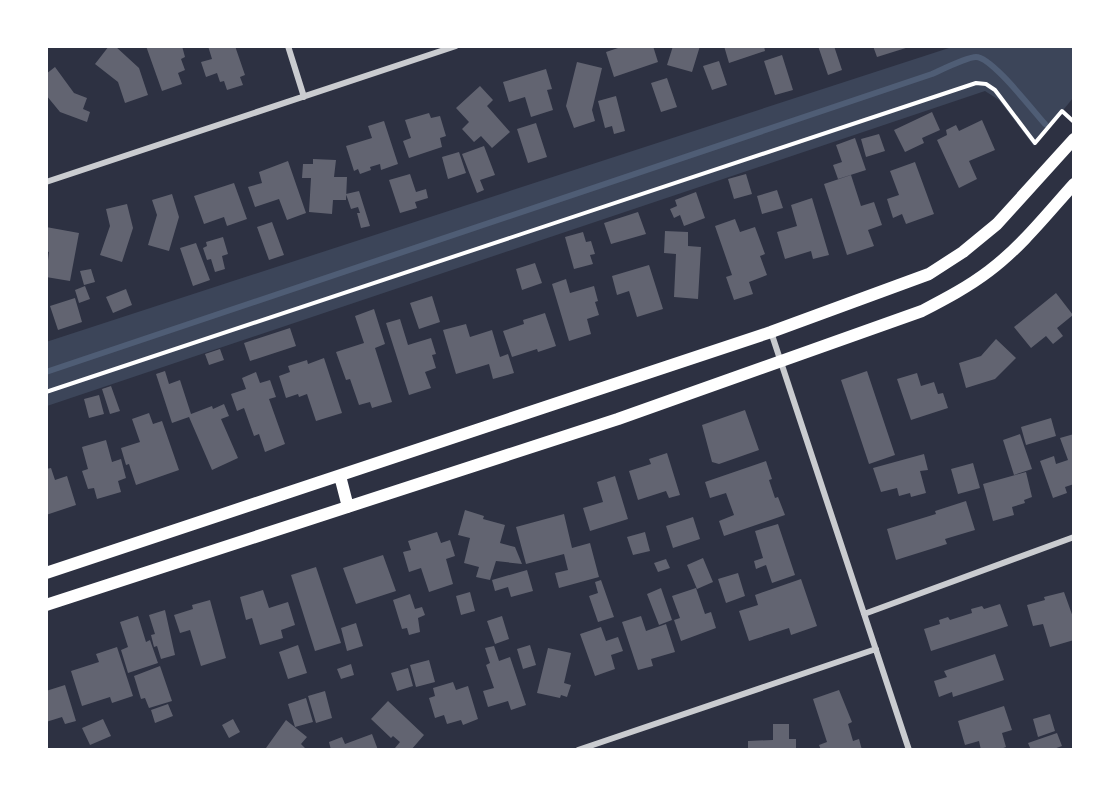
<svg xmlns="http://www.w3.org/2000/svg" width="1120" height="796" viewBox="0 0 1120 796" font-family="'PT Sans',sans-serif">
  <rect width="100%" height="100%" fill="#2d3142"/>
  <!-- green -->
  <path fill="#3c4559" d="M952,47H1073V98L1034,146L999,100L985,91L47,406L46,342Z"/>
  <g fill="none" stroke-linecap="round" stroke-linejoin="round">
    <!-- stream -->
    <path stroke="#4f5d75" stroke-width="6" d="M46,372L932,74C941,70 967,57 976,57C992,57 1033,111 1045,124"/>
  </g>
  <!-- building -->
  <path fill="#626471" d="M109,46H115L139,68L148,95L125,103L118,82L95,64Z
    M146,46H182L185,57L181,59L185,70L178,73L182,84L162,91Z
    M208,46H235L245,75L240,77L243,85L227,90L224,81L220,82L217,73L206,77L201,62L212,59Z
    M624,46H653L658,62L614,77L606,52Z
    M673,46H700L692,72L667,65Z
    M724,46H764L765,51L729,63Z
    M818,46H834L842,70L828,75Z
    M873,46H909V47L877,57Z
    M782,55L793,90L775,95L764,61Z
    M719,61L727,85L712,90L703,66Z
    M577,62L602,68L592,110L595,121L574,128L566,106Z
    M55,67L74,93L87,98L83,109L90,112L87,122L60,112L46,95V74Z
    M546,69L552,89L547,90L553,110L531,117L525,97L509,102L503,82Z
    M667,78L677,107L661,112L651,83Z
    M480,86L493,100L487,106L510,132L492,148L481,136L474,142L462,129L469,122L456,108Z
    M616,96L625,131L614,134L612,126L605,128L598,101Z
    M932,112L940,130L922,138L924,143L905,152L894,130Z
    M429,113L431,118L440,116L446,136L440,138L442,147L409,158L403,141L411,138L405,120Z
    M982,120L995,150L969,161L977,179L959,188L937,140L947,135L946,130L956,125L959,131Z
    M384,121L398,164L381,170L380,164L370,167L371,170L360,174L358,169L354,171L346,146L372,138L368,126Z
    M536,123L547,157L528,163L517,129Z
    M879,134L885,151L866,157L861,139Z
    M855,138L866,170L838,179L833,165L842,162L836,145Z
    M484,146L495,175L480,180L484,190L477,193L462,154Z
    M459,152L466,173L448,179L442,157Z
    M313,159L336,160L334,177H347L346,200H333L332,214L309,212L311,178H302L303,164H313Z
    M288,161L306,213L287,220L279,199L255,207L248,187L262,183L259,172Z
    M915,162L934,214L906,224L902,214L893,218L887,199L899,195L890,171Z
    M410,174L416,192L426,189L428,198L415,202L417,208L400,213L389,180Z
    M746,174L752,194L734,199L728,179Z
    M851,175L861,206L874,202L882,225L868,230L874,246L847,255L824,184Z
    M234,183L247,219L227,226L224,217L204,224L194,196Z
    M777,190L783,208L762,214L757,196Z
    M359,191L370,226L361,228L357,213H360L358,207L351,209L346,194Z
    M696,192L705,218L684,226L680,215L674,218L670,209L677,206L675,200Z
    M172,194L179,217L169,251L148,245L157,215L152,200Z
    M812,198L829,255L813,259L811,251L785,259L777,232L797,226L791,205Z
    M127,204L133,228L122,262L100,255L110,226L106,209Z
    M638,212L646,234L611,244L604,223Z
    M735,219L740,232L755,227L765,254L760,256L767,275L749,282L753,294L734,300L726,277L732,275L715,226Z
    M272,222L284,255L269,260L257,227Z
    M46,227L79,233L70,281L46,277L49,252L46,251Z
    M665,231L688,232V246L701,247L698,299L674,297L676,254L664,253Z
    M583,232L586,242L591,241L595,254L590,255L593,264L574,269L565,237Z
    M223,237L228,254L222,256L225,269L215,272L211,259L207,260L203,248L207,246L206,242Z
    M196,243L210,280L193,286L180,248Z
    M535,263L542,283L522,290L516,269Z
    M649,265L663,309L637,317L629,291L617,295L612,276Z
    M91,269L95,282L84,285L80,271Z
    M566,279L570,293L594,286L598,301L595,302L599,315L587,319L591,334L569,341L552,284Z
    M85,286L90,299L79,303L75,290Z
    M126,289L132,305L113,313L106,297Z
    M1056,293L1073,315L1057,328L1063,336L1053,344L1046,336L1031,348L1014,327Z
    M432,296L440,322L419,329L410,303Z
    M75,298L82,322L58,330L50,306Z
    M374,309L385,344L375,348L392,402L372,408L370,402L359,405L350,379L346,380L336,352L364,343L355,316Z
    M545,313L556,346L538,352L537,349L512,357L503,331L524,324L523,320Z
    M400,319L408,345L431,338L436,354L432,355L436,368L425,372L431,388L409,395L386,323Z
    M466,324L470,337L492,330L500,357L508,354L514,373L493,379L489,364L456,374L443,330Z
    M290,328L296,346L250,361L244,343Z
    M996,339L1016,358L995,379L966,388L959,363L981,356Z
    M220,349L224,360L209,365L205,354Z
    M324,358L342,413L316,421L307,394L299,397L298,394L286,398L279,376L290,372L288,366L307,360L308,364Z
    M165,371L169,384L180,380L191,414L212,406L213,409L224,404L229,416L221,419L238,458L212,470L189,417L172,423L156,374Z
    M867,371L895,455L869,464L841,380Z
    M256,372L260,383L270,380L276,397L269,399L285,444L265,452L259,434L254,436L244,408L237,411L231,394L246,389L242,378Z
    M917,373L921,386L934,382L938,394L943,393L948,408L911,420L897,379Z
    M111,386L120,411L110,414L102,389Z
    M99,395L104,414L89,418L84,399Z
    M745,410L759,450L719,464L712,462L702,425Z
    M149,413L153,424L162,421L179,470L136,485L129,464L126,465L121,448L140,442L132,419Z
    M1051,418L1056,436L1026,445L1021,427Z
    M1020,434L1032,469L1014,475L1003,440Z
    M1074,434V484L1065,487L1067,493L1053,498L1040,461L1054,456L1056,464L1068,460L1060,438Z
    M106,440L112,462L121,459L126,478L118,481L121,492L97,499L94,488L88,489L82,471L88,469L82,447Z
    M667,453L680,495L669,498L666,491L638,500L629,471L651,464L649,459Z
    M924,454L928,470L920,471L926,493L911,497L910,493L899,496L897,488L881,492L873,468Z
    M766,461L772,479L769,480L775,498L778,497L785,515L724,536L719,521L734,515L726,493L710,498L705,482Z
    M973,463L980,488L958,494L951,469Z
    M51,468L55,480L67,476L76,505L46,515V469Z
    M1026,472L1032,497L1024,500L1025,503L1012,507L1014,515L993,521L983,484Z
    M615,476L628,519L590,531L583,508L603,502L597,482Z
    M966,501L975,530L945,539L947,544L896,560L887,529L936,514L935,511Z
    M465,510L484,516L483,519L505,525L500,543L515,547L522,564L496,561L490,580L476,577L479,567L464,563L470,538L458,535Z
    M564,514L572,548L590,543L599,577L559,588L555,573L568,570L564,554L526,564L516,527Z
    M693,517L700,539L673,548L666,526Z
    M778,524L795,575L772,583L766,565L756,569L754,561L763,558L755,531Z
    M437,532L441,543L450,540L455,556L446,559L453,584L429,592L421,568L409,572L403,552L411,550L408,541Z
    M645,532L650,551L633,555L627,537Z
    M383,555L396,591L356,604L343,568Z
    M703,558L713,582L697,589L687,565Z
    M666,559L670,568L658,572L654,563Z
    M316,567L341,643L315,651L291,575Z
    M527,570L533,591L511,597L508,587L495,591L492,580Z
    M738,573L745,596L726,603L718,579Z
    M801,579L817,626L791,635L789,628L749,641L739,611L758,605L755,595Z
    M601,580L614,617L598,622L589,596L598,593L595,582Z
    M661,588L672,620L659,625L647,594Z
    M696,588L705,614L711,612L716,628L681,641L674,620L680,618L672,596Z
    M263,590L269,608L288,602L295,625L281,630L283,638L260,645L252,618L246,620L240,597Z
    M470,592L475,611L461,615L456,596Z
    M1064,592L1074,620V640L1050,647L1043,624L1033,626L1027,605L1045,600L1044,597Z
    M410,594L415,609L422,607L425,615L418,618L420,632L409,635L407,628L402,629L393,600Z
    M210,600L226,658L201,666L190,630L180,633L174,615L193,609L192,605Z
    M1000,604L1008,626L931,651L924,629L940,624L939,620L948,617L950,620L972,613L971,609L982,606L984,609Z
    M165,610L175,655L161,659L157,646L154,647L151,635L155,634L149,615Z
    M138,616L146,642L150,640L158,663L128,673L121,650L128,647L120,622Z
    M502,616L509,639L495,644L487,621Z
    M641,616L646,631L666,624L675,652L651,659L653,666L638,670L622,622Z
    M356,623L363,646L347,651L341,628Z
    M601,627L606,641L618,637L623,651L611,655L615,669L595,676L580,634Z
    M298,645L307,673L288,679L279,652Z
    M530,645L536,665L523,669L517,649Z
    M494,646L499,661L510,657L526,705L511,710L508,701L488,707L483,691L494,688L486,665L490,663L485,648Z
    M117,647L133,696L112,703L110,697L82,706L71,671L99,662L96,654Z
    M548,648L571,653L564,683L571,685L567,697L561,695L560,698L537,693Z
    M995,654L1004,680L953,697L952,692L939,697L934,681L947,677L944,671Z
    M429,660L435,682L416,687L410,665Z
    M351,664L354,675L341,679L337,669Z
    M160,666L172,701L149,708L145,698L141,699L134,676Z
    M408,668L413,686L397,691L391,673Z
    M453,682L456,690L468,686L478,719L463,725L461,720L447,724L444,715L435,718L429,698L435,696L433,688Z
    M65,685L76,721L65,724L62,717L46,722V691Z
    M839,690L852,722L848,724L853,741L859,739L862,750H821L819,745L827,742L813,699Z
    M325,691L332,718L316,723L308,696Z
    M306,698L313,722L295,727L288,704Z
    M388,701L424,735L411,750H396L395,748L400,742L393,736L391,738L371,719Z
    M168,704L173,716L155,723L151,710Z
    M1004,706L1012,730L1002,733L1006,747L998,750H981L979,741L965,745L958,721Z
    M1050,714L1055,731L1038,737L1033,719Z
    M103,719L111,736L90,745L82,728Z
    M233,719L240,732L229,738L222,725Z
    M286,720L307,737L301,744L307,750L266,748Z
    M773,724H789V739H796V750H748V741L773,740Z
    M1057,733L1062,746L1051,750H1031L1028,743Z
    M372,734L378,750H331L329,742L342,737L345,744Z"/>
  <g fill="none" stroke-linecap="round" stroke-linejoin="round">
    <!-- path -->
    <path stroke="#fff" stroke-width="4" d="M46,392L976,83L986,84L995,90L1035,143L1062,111L1074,122"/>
    <!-- minor -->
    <path stroke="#caccd0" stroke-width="6" d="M288,46L304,97
      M46,182L456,46
      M771,332L909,750
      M864,614L1074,537
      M578,750L876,649"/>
    <!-- secondary -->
    <path stroke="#fff" stroke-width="12" d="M340,476L348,507
      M46,573L771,332L929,274L963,252L997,224L1074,139
      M46,605L618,419L922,311C945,299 968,287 989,271C1021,247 1047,214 1074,184"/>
  </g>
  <!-- border -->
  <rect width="1120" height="796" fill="none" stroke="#ffffff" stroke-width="96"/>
</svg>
